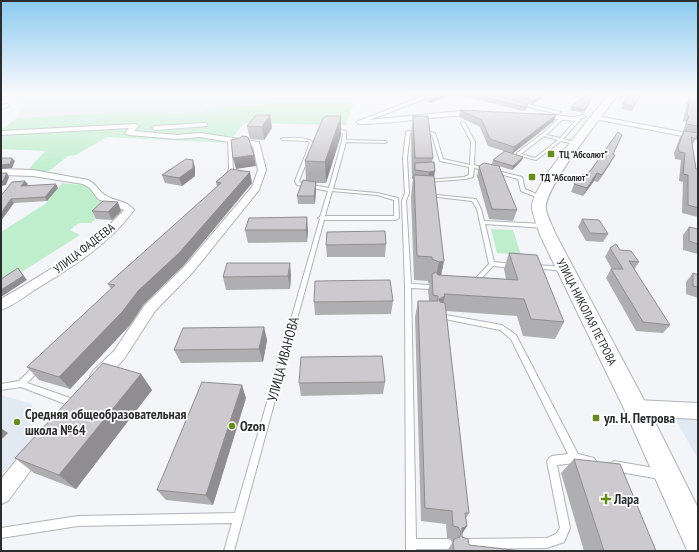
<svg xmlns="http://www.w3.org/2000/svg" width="699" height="552" viewBox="0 0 699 552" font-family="'PT Sans Narrow',sans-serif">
  <rect width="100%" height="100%" fill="#f3f5f9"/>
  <!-- built -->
  <path fill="#e1e9f3" d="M27,94H292L261,99L263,105L209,108L204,113L118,112L17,118L25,96Z
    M1,395L32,404V440L1,475Z
    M698,416V459L674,417Z"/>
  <!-- green -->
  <path fill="#bfeecd" d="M292,94H367L355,100L346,125L244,123L228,143L107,137L76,155L68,156L49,171H27L45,151L1,149V130L17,118L118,112L204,113L209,108L263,105L261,99Z
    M62,183L91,186L108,206L91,223H79L70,230L80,235L1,285V232L45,204Z
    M491,229L513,230L521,255L497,253Z"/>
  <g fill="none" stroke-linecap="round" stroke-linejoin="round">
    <!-- service casing -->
    <g stroke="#b1b4b7" stroke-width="2">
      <path id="service" d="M561,117L564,118L546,135L560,138L578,118H580V120L563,139L579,143V145L561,141L536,160L517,155V153L542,134ZM544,136L558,140L535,158L521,154Z
        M462,122L465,123L475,142L474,165L487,169L485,170L474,168L473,177L465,179L426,182V180H428L464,177L469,175V167L440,161L432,135L427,133H410L407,158L409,193L406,201L411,284L430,285L433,287L430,289L411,288L416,539H447L451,540L452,544L451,548L447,549H416V551H406L405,286L402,201L405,193L403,158L406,132L408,131H427L435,133L443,159L470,165L471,142L461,123Z
        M333,129L346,131V140L386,141L387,142L385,143L346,142L333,189L377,193L398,198L399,218L396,220H324L234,551H224L232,523L78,526L1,538V528L78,516L235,513L320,219L318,218L320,217L328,191L297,185L295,181L310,143L308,141L283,140L281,139L283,138C292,138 307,136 314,143L299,181L301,183L329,188L342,141L343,133L333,131ZM332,191L377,195L394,200V216H325Z
        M228,139L231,140L233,168L231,176L229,177L227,176L229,168Z
        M493,170L522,177L525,189L543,197L541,198H539L521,191L518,179L493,172Z
        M427,194L476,199L481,209L484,221L545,224L548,226L545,228L485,224L494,262L512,264L515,266L512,268L493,266L476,284H472L471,283L472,282L489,264L477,209L472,201L429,196H427Z
        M536,265L564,267L567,269L564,271L534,268L533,267Z
        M438,314H440L502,325L516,335L578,454L594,458L596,461L594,464L591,466L575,463L557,465L570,528L564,542L547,548L462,549L458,548L457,544L458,540L462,539L547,538L556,534L560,528L547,461L549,458L552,456L568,454L511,339L500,330L440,318H438L437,316Z
        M37,365L40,366L41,368L40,370L27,383L76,400L77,403L76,406L73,407L21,387L1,390V384L19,381L34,366Z
        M614,461L660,469L663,471L665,474L663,477L660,479L614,471L611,469L609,466L611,463Z"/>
    </g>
    <!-- minor casing -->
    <g stroke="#b1b4b7" stroke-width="2">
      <path id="minor" d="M428,94H438L369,120L461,111H476L479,113L476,115C437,115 398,124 359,124L356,122Z
        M476,94H488L561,112L558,114Z
        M1,105L7,104L10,106L1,109Z
        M540,114L574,117L583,115L586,117L574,121L538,117V115Z
        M597,116L698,135V139L595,119V117Z
        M205,123L207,124V126L155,130L152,128L155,126Z
        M136,124L139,126L134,131L177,135L200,133L259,142L266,170L259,190L193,272L155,311L124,359L103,381L98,383L93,381L90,376L93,371L114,351L145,305L185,266L252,187L258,170L253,146L200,137L177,139L129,135L125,133L129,128L1,135V131Z
        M1,169L33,170L88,180C98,185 98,191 105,195C115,202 127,200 134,210C109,245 69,269 33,291C23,298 12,306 1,310V299C45,273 89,248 124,210L98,199L90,188L83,184L33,176L1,175Z
        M636,400L698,403V419L636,416L630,413L628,408L630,403Z
        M33,444L39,447L42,453L39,459L8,501L1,504V479L27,447Z"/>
    </g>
    <!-- secondary casing -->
    <g stroke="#b1b4b7" stroke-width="2">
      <path id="secondary" d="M609,94H618C604,115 543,188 546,209C547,217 553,227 556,235L644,400L698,508V551L687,550L627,415L540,235C538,227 533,217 532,208C530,187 594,114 609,94Z"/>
    </g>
    <!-- service -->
    <use href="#service" fill="#fff" fill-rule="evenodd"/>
    <!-- minor -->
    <use href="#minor" fill="#fff" fill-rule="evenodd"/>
    <!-- secondary -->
    <use href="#secondary" fill="#fff" fill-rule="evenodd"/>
  </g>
  <!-- wall -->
  <path fill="#afaeb1" d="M408,94H423L414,98L408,95Z
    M432,94H491L527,108L523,111L467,97L453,95L430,103L424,101V97Z
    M496,94H547L533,104Z
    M587,94H594L584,113L570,110L571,107Z
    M641,94L632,111L621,109L623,104Z
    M690,96L698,98V132L696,139L692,145L696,169H698V217L682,213L683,182L679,181L681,160L675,159L674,153L680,137L684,131H683L686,122L683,121L687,102Z
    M460,110L554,121L512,154L523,157L522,160L512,170L492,164L493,160L504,151L488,146L480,127L459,117Z
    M270,115L272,128L264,140L250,139L247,126Z
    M341,116V135L326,183H316V190L315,204H298L297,196L306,181L305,161Z
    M413,116L433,158L432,162L434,178L444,261L441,275L506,279L504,269L509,253L564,322L555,339L523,336L517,316L446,311L469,513L466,518L467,526L462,534V537L469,545L522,551H447L453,542L451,539L447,538L446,524L421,521L415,317L418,301H429L428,290L430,284L428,283V281L414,280L411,197L413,179H412L411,134Z
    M613,154L611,162L598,182L594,181L583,196L571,192L574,184L585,175Z
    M479,166L517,210L513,221L489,219L477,176Z
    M195,167V176L182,186L165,183L162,175Z
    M216,182L252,183L184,265L144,304L130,325L70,389L39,380L27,367L111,289L108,284L217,187Z
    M28,184L26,186L58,188L47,201L14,203L1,196Z
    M92,211H121L112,220L96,219Z
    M582,219L608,234L603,242L586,241L578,227Z
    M689,227L698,229V254L683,250V235Z
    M245,230H308L307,242L248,243Z
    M386,244L385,257H327L326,245Z
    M610,248L620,250L639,262L634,270L670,325L663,333L636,331L606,278L611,269H612L605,257Z
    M693,273L698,275V298L686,294V282Z
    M291,275L290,289L226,290L223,277Z
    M393,301L391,314L315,315L314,302Z
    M264,327L267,340L263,362L181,363L174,350Z
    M141,374L152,390L76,489L34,473L15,458Z
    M385,382L383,394L301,396L299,383Z
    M246,398L213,505L166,500L157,490Z
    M574,459L656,551H584L561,473Z"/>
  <!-- shaded-wall -->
  <path fill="#8f8d90" d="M415,94H423L414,98Z
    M444,94H453V95L430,103V99Z
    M542,94H547L533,104L534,100Z
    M528,104L527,108L523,111L524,107Z
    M270,115L272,128L264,140L262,127Z
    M556,115L554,121L512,154L514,147Z
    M341,116V135L326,183L325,162Z
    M254,155L256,166L236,169L233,158Z
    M615,155L611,162L598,182L602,175Z
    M523,157L522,160L512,170L513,166Z
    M12,158L15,161L12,168L1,169V165Z
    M193,160L195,167V176L182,186L179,178Z
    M435,171L432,193L426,194L429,172Z
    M250,172L252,183L184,265L144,304L130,325L70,389L59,377L138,291Z
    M7,173L9,177L6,185L1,186V182Z
    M597,173L594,181L583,196L587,188Z
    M25,181L28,184L23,190L21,186Z
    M316,182V190L315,204L314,196Z
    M56,184L58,188L47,201L45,197Z
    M11,199L14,203L1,221V213Z
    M118,202L121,211L112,220L108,212Z
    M307,217L308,230L307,242L306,230Z
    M444,261L439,285L434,286L439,262Z
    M290,263L291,275L290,289L288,276Z
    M18,268L27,280L1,297V290Z
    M445,296L441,313L439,299Z
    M264,327L267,340L263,362L259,349Z
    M141,374L152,390L76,489L59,475Z
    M242,385L246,398L213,505L206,495Z
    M1,428L8,433L1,440Z
    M467,526L460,537L462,528Z"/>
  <!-- building -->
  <path fill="#cccace" stroke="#8f8d90" d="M432,94H444L430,99L424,97Z
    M473,94H491L528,104L524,107Z
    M511,94H542L534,100Z
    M587,94H593L585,110L571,107Z
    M629,94H641L634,106L623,104Z
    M690,96L698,98V126L686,124L689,116L687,115Z
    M460,110L556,115L514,147L490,139L482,120Z
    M256,115H270L262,127L247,126Z
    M326,116H341L325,162L305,161L323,118Z
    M413,116H428L433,158H415Z
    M684,131L698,133L696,139L691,137L696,169H698V208L688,205V175L683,174L685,153L679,152L678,147Z
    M618,132L622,135L613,154L615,155L602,175L597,173L587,188L574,184L582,174L585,175L591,170Z
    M242,136L248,137L254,155L233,158L231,140L240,138Z
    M505,151L523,157L513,166L493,160Z
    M1,158H12L10,164L1,165Z
    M186,159L193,160V168L179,178L162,175Z
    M434,162L435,171L429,172L415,170V163Z
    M484,163L499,166L517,210L492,209L479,166Z
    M231,169L250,172L179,253L138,291L122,312L59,377L27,367L115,285L108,284L221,183L216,182Z
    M1,173H7L3,181L1,182Z
    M414,175L434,176L444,261L439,262L432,259V257L417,256Z
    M303,180L316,182L314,196H297Z
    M25,181L21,186L56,184L45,197L11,199L1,213V196L12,182Z
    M103,201L118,202L108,212L92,211Z
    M307,217L306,230H245L249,218Z
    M582,219L599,220L608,234L590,233Z
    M689,227L698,229V244L689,241Z
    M385,231L386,244L326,245L327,232Z
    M616,244L620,250L631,251L639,262L629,261L670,325L643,322L611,269H623L610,248Z
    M509,253L537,255L564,322L531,319L524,299L444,294L445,296L439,299L440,302L445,303L469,513H465L467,526L462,528V537L468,539L469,545L522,551H454L453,543L454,539L460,537L461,532L458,527L453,526L452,511L425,508L418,301H438V296L433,295L432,274L436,272L438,275L518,280Z
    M227,263H290L288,276L223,277Z
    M18,268L23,276L1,290V279Z
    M693,273L698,275V287L693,286Z
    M390,280L393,301L314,302L315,281Z
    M264,327L259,349L174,350L183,328Z
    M382,356L385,382L299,383L301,357Z
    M103,363L141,374L59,475L15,458Z
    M202,382L242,385L206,495L157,490Z
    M574,459L620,464L656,551H604Z"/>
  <!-- sky -->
  <linearGradient id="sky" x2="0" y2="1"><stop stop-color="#8bcaef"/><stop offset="0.55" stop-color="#fafafc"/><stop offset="1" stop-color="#fafafc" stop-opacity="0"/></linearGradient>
  <rect width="699" height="172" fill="url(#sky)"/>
  <!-- markers -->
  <g fill="#658d1a" stroke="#fff" stroke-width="1.5">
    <rect x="547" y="150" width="8" height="8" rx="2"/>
    <rect x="528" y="173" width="8" height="8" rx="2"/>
    <rect x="592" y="414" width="8" height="8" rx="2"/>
    <circle cx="17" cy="422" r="4"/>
    <circle cx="232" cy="426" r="4"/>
    <path d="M604 493h4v4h4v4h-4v4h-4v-4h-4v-4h4z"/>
  </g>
  <g text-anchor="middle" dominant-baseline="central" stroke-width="3.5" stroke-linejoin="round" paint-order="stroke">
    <!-- far-poi labels -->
    <g font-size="10" font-weight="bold" fill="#2c2d2f" stroke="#fff" text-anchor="start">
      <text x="559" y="154">ТЦ "Абсолют"</text>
      <text x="540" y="177">ТД "Абсолют"</text>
    </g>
    <!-- street labels -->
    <g font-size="12" fill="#2c2d2f" stroke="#fff">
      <text transform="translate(84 248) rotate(-38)">УЛИЦА ФАДЕЕВА</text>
      <text transform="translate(587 312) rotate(63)">УЛИЦА НИКОЛАЯ ПЕТРОВА</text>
    </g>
    <!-- near-street labels -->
    <g font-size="14" fill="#2c2d2f" stroke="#fff">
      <text transform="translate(283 359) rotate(-75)">УЛИЦА ИВАНОВА</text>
    </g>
    <!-- near-poi labels -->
    <g font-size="14" font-weight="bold" fill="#2c2d2f" stroke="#fff" text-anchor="start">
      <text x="25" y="414">Средняя общеобразовательная<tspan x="25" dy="16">школа №64</tspan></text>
      <text x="604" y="418">ул. Н. Петрова</text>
      <text x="240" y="426">Ozon</text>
      <text x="614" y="499">Лара</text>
    </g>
  </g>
  <!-- border -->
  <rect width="699" height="552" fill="none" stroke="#2c2d2f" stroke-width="4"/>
</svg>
